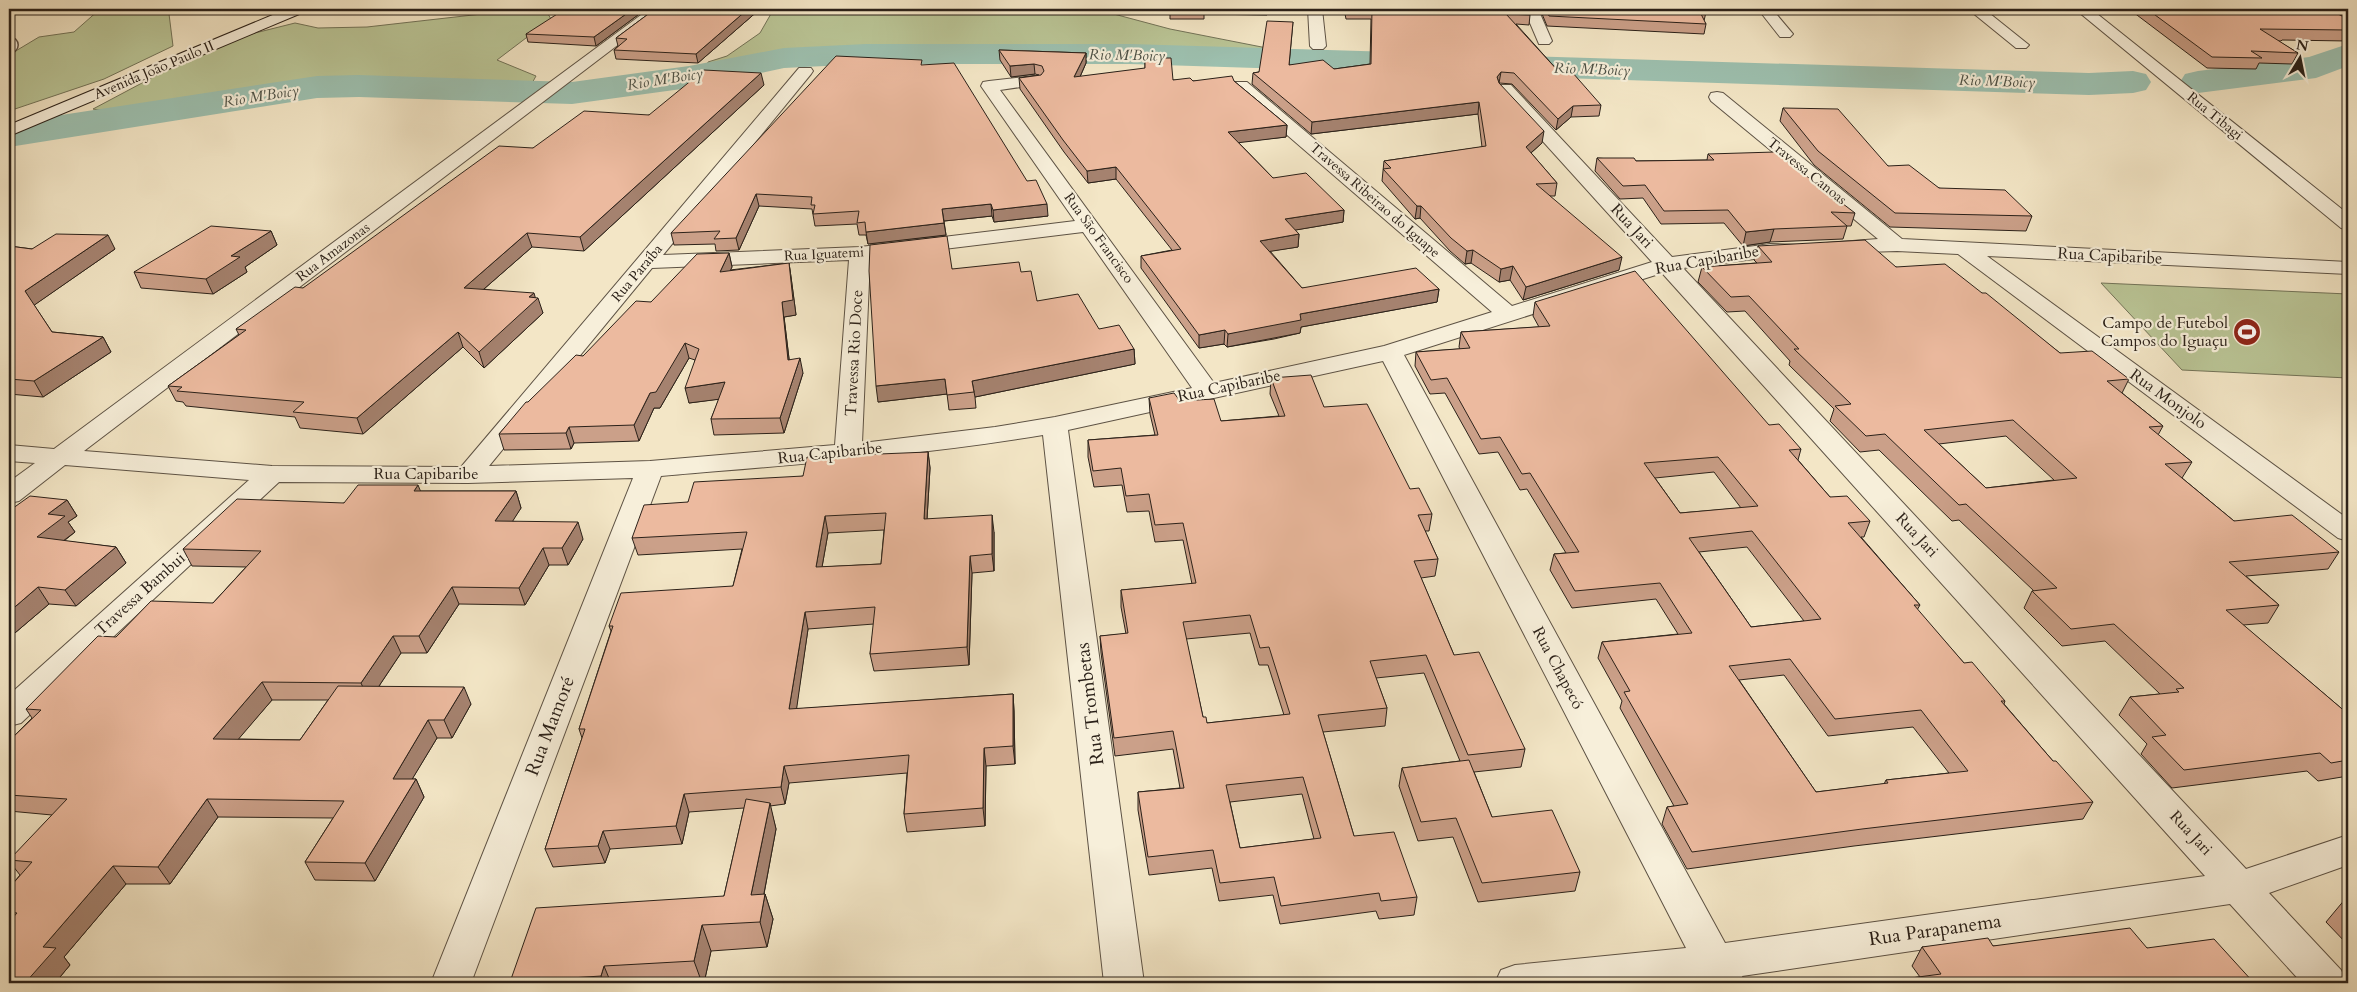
<svg xmlns="http://www.w3.org/2000/svg" width="2357" height="992" viewBox="0 0 2357 992" font-family="Cardo,serif">
  <rect width="100%" height="100%" fill="#f3e6c6"/>
  <filter id="stains"><feTurbulence type="fractalNoise" baseFrequency=".004" numOctaves="4"/><feColorMatrix values="0 0 0 0 .2 0 0 0 0 .09 0 0 0 0 .02 0 0 0 .5 -.17"/></filter>
  <radialGradient id="worn" r=".72"><stop offset=".6" stop-color="#630" stop-opacity="0"/><stop offset="1" stop-color="#630" stop-opacity=".3"/></radialGradient>
  <!-- green -->
  <path fill="#bac596" stroke="#727358" d="M100,9H174L169,14L173,46L104,79L9,111V55L39,37L74,32Z
    M526,9H545L551,19L497,60L536,76L531,85L481,88L417,81L342,80L260,89L110,112L93,109L206,49L247,35L295,23L318,28L367,27Z
    M789,9H1095L1170,29L1277,50L1295,56L1289,64L1082,60L1008,62L846,56L799,60L754,69L706,70L708,62L727,56L760,33L772,12Z
    M2101,283L2348,294V378L2182,370Z"/>
  <g fill="none" stroke-linecap="round" stroke-linejoin="round">
    <!-- river -->
    <path fill="#9dc0af" fill-rule="evenodd" d="M866,44H1130L2089,73L2133,71L2146,74L2151,82L2146,90L2133,93L2089,95L1130,64H866L784,68L689,88L572,104L359,97L317,98L9,147V123L317,76L359,75L572,82L689,66L784,48Z
      M2348,44V66L2316,78L2198,93L2185,90L2180,82L2185,74L2198,71L2309,57Z"/>
    <!-- service casing -->
    <g stroke="#5d5244" stroke-width="18">
      <path id="service" d="M9,46L10,45"/>
    </g>
    <!-- minor casing -->
    <g stroke="#5d5244" stroke-width="2">
      <path id="minor" d="M649,9H665L84,451L272,466L461,467L799,68H811L813,71L811,74L663,255L860,247L1075,221L981,86L983,82L989,81L1035,76L1041,78L1043,81L1041,84L1000,90L1214,383L1384,346L1492,312L1235,90L1233,86L1235,82H1247L1512,306L1652,262L1499,93L1497,89L1499,85H1511L1672,257L1770,244L1801,245L1804,249L1801,253L1683,268L2246,869L2348,835V865L2269,893L2341,970L2347,983H2302L2230,904L1742,976L1745,983H1704L1703,981L1679,983H1495L1501,970L1515,965L1686,948L1383,361L1068,430L1144,983H1104L1043,435C917,456 788,465 661,476L471,983H431L633,478L468,483L279,482L21,723L9,726V695L249,480L65,465L19,501L9,503V482L35,463L9,461V445L54,449ZM1083,232L1192,388L1055,417L995,427L862,443L870,258ZM849,260L835,445L650,461L489,466L652,268ZM1662,273L2205,876L1725,943L1404,355Z
        M1308,9H1322L1326,46L1323,49H1313L1310,46Z
        M1524,9H1538L1552,41L1549,44H1539Z
        M1758,9H1772L1793,34L1790,37H1780Z
        M1968,9H1984L2029,45L2026,48H2016Z
        M2075,9H2091L2348,214V230L2341,228Z
        M1717,92L1723,93L1902,239L2348,262V274L1987,256L2348,519V541L2338,538L1958,254L1897,251L1834,253L1827,251L1824,247L1827,243L1878,239L1711,101L1709,97L1711,93Z"/>
    </g>
    <!-- secondary casing -->
    <g stroke="#2b2119" stroke-width="2">
      <path id="secondary" d="M287,9H306L304,12L9,136V125Z"/>
    </g>
    <!-- service -->
    <use href="#service" stroke="#f7efda" stroke-width="15"/>
    <!-- minor -->
    <use href="#minor" fill="#f7efda" fill-rule="evenodd"/>
    <!-- secondary -->
    <use href="#secondary" fill="#f7efda" fill-rule="evenodd"/>
  </g>
  <!-- wall -->
  <path fill="#cba089" stroke="#2b2119" fill-rule="evenodd" d="M646,9L596,46L528,42L526,34Z
    M655,9H760L698,63L616,59L614,50L618,46L616,38Z
    M1170,9H1268L1267,15L1204,14V19H1170Z
    M1344,9H1528L1530,15L1529,25L1516,24L1560,73L1601,105L1599,116L1571,117L1556,130L1512,84L1499,83L1542,143L1531,153L1557,183L1555,196H1550L1619,270L1523,300L1510,280L1499,282L1471,263L1465,264L1450,251L1420,218L1415,219L1382,181L1384,161L1482,147L1478,114L1311,134L1252,84L1253,73L1259,72L1293,22L1289,65L1334,69L1370,64L1371,19H1346Z
    M1540,9H1740L1739,12L1705,10L1706,12L1704,21L1706,24L1704,34L1547,26Z
    M2129,9H2348L2347,12H2335L2348,19V41L2282,40L2281,41H2278L2298,53L2292,64L2259,63L2256,69L2207,68Z
    M999,50L1086,53V63L1080,77L1145,69V58L1173,80L1193,81H1234L1287,125L1286,137L1238,142L1273,178L1344,210L1343,222L1295,230L1299,234L1298,247L1270,251L1302,288L1439,289L1437,302L1301,327L1300,333L1274,339L1227,347L1224,344L1199,348L1141,268V256L1172,250L1116,179L1088,183L1064,152L1020,89L1019,78L1039,75L1035,74L1011,77L1000,60Z
    M922,65L1048,216L994,222L992,216L944,221L946,235L868,244L866,235H859L857,224L815,226L812,209L759,206L739,250L716,251L715,244L674,245L671,233Z
    M764,85L584,251L532,247L484,289L535,298L543,313L484,368L463,347L363,434L300,428L295,417L186,406L183,402L176,401L168,386L239,335L236,329L303,288L533,148L649,115Z
    M1783,108L1888,166L1939,188L2032,216L2026,231L1890,227L1814,165L1780,121Z
    M1708,154L1855,213L1851,226H1847L1843,239L1770,242L1743,246L1724,223L1661,224L1643,198L1620,199L1595,171L1597,158L1636,161L1707,160Z
    M271,231L277,245L245,267L247,272L213,294L141,288L134,272Z
    M9,246L32,249H115L34,305L52,332L103,337L111,352L43,397L9,394Z
    M1758,246L1896,267L1982,293L2060,353L2129,379L2122,393L2163,426L2158,435L2192,462L2182,478L2234,521L2339,552L2328,569L2246,576L2279,605L2268,623L2243,625L2348,714V776L2318,781L2307,771L2172,788L2141,754L2147,744L2119,715L2130,697L2160,694L2105,641L2062,646L2024,608L2032,591H2034L1959,520L1952,521L1879,450L1860,452L1830,421L1834,409L1789,365L1790,361L1745,311L1727,312L1698,282L1702,267L1757,263L1754,260ZM2006,436L2054,480L1986,488L1939,444Z
    M729,253L732,267L730,270L789,263L791,277L796,315L784,317L789,359L803,373L784,433L714,435L711,419L719,399L689,403L695,360L689,358L660,408H654L639,441L574,443L571,449L504,450L499,434L528,402L583,356L651,302Z
    M952,269L1037,301L1099,329L1134,349L1135,364L975,397L976,408L949,410L947,394L878,402Z
    M1535,302L1769,425L1801,449L1798,460L1830,497L1870,521L1864,537H1861L1920,605L1917,610L1964,663L2005,701L2004,704L2053,761L2093,802L2083,819L1854,846L1687,869L1662,824L1667,807L1674,806L1620,708L1622,701L1598,658L1602,642L1678,634L1656,599L1572,608L1550,570L1554,554L1566,553L1527,489L1520,490L1498,452L1479,454L1445,393L1430,394L1415,366L1416,352L1460,349L1459,347L1461,332L1539,327L1533,316ZM1714,472L1741,508L1680,513L1655,478ZM1747,547L1804,621L1751,627L1699,552ZM1784,675L1828,736L1913,727L1949,773L1886,780L1884,784L1816,792L1739,680Z
    M1271,378L1324,407L1410,489L1432,514L1429,531H1425L1438,559L1435,576L1421,578L1454,655L1525,749L1521,767L1474,772L1492,817L1580,872L1575,891L1478,902L1453,837L1418,841L1399,786L1402,768L1460,761L1424,673L1376,678L1387,708L1385,726L1323,732L1354,836L1417,897L1414,915L1379,919L1376,911L1280,924L1273,895L1219,901L1212,868L1149,875L1138,810V792L1180,788L1173,749L1115,756L1101,653L1100,636L1126,634L1121,607V590L1192,584L1183,540L1155,542L1149,511L1127,512L1122,485L1094,487L1088,457V440L1155,435L1150,414L1149,398L1180,401L1221,421L1279,416L1270,394ZM1250,633L1259,665H1268L1284,715L1207,723L1203,717L1186,639ZM1302,794L1314,839L1240,848L1230,802Z
    M928,452L930,468L927,519L994,532V571L972,573L969,665L874,671L870,654L874,624L808,629L796,709L1013,694L1014,711L1015,764L986,766L985,826L907,832L904,814L907,773L789,783L785,804L770,806L776,829L764,894H765L773,919L767,947L711,951L704,983H511L510,982L724,896L744,808L689,812L682,844L610,849L605,863L553,867L545,849L582,738L579,729L611,631L609,626L733,586L742,549L638,555L632,538L688,502L803,476ZM884,530L881,564L822,567L828,533Z
    M420,491H516L521,508L512,521L583,539L568,565H549L525,605L459,604L427,653H401L379,686L471,704L452,738H437L412,779H416L424,797L375,881L315,880L305,862L333,818L218,817L170,884H126L64,957L70,965L55,983H9V888L20,875L9,861L52,815L9,811V741L32,718L26,709L213,603L246,567L192,566L183,549L344,503ZM272,700H328L300,740L238,739Z
    M67,500L77,516L68,522L75,532L64,541L116,547L126,563L76,606L49,604L9,638Z
    M2346,898H2348V945L2326,922Z
    M1993,946L2147,948L2254,983H1887L1888,981L1920,977L1912,966L1922,947Z"/>
  <!-- shaded-wall -->
  <path fill="#a5826f" stroke="#2b2119" d="M633,9H646L596,46L594,37Z
    M748,9H760L698,63L696,54Z
    M1086,53V63L1075,88L1074,77Z
    M1034,64L1035,74L1011,77L1010,66Z
    M1501,72L1499,83L1497,77Z
    M761,73L764,85L584,251L580,237Z
    M1479,102L1478,114L1311,134L1312,122Z
    M1573,106L1571,117L1556,130L1558,119Z
    M1287,125L1286,137L1228,144V132Z
    M1544,131L1542,143L1524,159L1526,147Z
    M1116,167V179L1088,183L1087,171Z
    M756,194L759,206L739,250L736,238Z
    M991,204L992,216L944,221L942,209Z
    M1047,204L1048,216L994,222L993,210Z
    M1417,206H1421L1420,218L1415,219Z
    M1344,210L1343,222L1284,232L1285,219Z
    M944,223L946,235L868,244L866,232Z
    M1774,229L1770,242L1743,246L1746,232Z
    M271,231L277,245L245,267L247,272L213,294L206,279L231,256Z
    M527,233L532,247L469,302L464,288Z
    M1299,234L1298,247L1260,253V241Z
    M108,235L115,249L33,306L25,291Z
    M1473,250L1471,263L1465,264L1467,251Z
    M729,253L732,267L723,286L720,272Z
    M1622,257L1619,270L1523,300L1526,287Z
    M789,263L791,277L796,315L784,317L791,375L788,360L782,302Z
    M1513,266L1510,280L1499,282L1501,269Z
    M1439,289L1437,302L1301,327L1300,333L1227,347L1228,334L1300,314Z
    M534,293L536,300L538,298L543,313L484,368L479,352L529,297Z
    M1225,330L1224,344L1199,348V335Z
    M458,332L463,347L363,434L357,418Z
    M103,337L111,352L43,397L34,381Z
    M685,343L689,358L660,408H654L639,441L634,425L650,393Z
    M1134,349L1135,364L975,397L972,381Z
    M800,358L803,373L784,433L780,418Z
    M945,379L947,394L878,402L876,386Z
    M725,382L729,398L689,403L685,388Z
    M569,427L574,443L571,449L566,433Z
    M928,452L930,468L926,536L924,519Z
    M418,485L425,502L414,491Z
    M516,491L521,508L502,538L495,521Z
    M67,500L77,516L68,522L75,532L47,553L37,537L48,514Z
    M992,515L994,532V571L992,554Z
    M825,516L828,533L819,584L816,567Z
    M578,522L583,539L568,565L562,548Z
    M116,547L126,563L76,606L65,590Z
    M543,548L549,565L525,605L519,588Z
    M970,556L972,573L969,665L967,647Z
    M38,587L49,604L9,638V612Z
    M452,587L459,604L427,653L419,636Z
    M805,612L808,629L794,727L789,709Z
    M393,636L401,653L369,701L361,683Z
    M262,682L272,700L224,756L213,739Z
    M464,687L471,704L452,738L444,720Z
    M1013,694L1014,711L1015,764L1013,746Z
    M428,720L437,738L402,796L393,779Z
    M984,748L986,766L985,826L983,808Z
    M784,766L789,783L785,804L781,787Z
    M416,779L424,797L375,881L365,863Z
    M684,794L689,812L682,844L676,826Z
    M207,799L218,817L170,884L158,867Z
    M770,803L776,829L759,920L751,895Z
    M603,831L610,849L605,863L598,846Z
    M113,866L126,884L64,957L70,965L55,983H25L43,947Z
    M765,894L773,919L767,947L760,922Z
    M702,925L711,951L704,983H702L694,961Z
    M604,966L611,983H604L601,976Z"/>
  <!-- building -->
  <path fill="#ecba9f" stroke="#2b2119" fill-rule="evenodd" d="M565,9H633L594,37L526,34Z
    M655,9H748L696,54L614,50L627,39L616,38Z
    M1170,9H1204V11H1170Z
    M1346,9H1528L1530,15L1506,14L1560,73L1572,72L1601,105L1573,106L1558,119L1514,73L1501,72L1497,77L1499,83L1544,131L1526,147L1557,183L1536,184L1622,257L1526,287L1513,266L1501,269L1473,250L1467,251L1451,238L1421,206H1417L1383,169L1391,168L1384,161L1486,146L1479,102L1312,122L1253,73L1259,72L1267,21L1293,22L1289,65L1323,60L1334,69L1371,64L1372,9Z
    M1546,9H1704L1706,12H1700L1706,24L1549,16Z
    M2147,9H2328L2348,19V30L2260,29L2298,53L2251,51L2262,58L2212,57Z
    M999,50L1086,53L1074,77L1145,68V58H1171L1173,80L1190,78L1193,81L1232,76L1234,81L1287,125L1228,132L1273,178L1306,173L1344,210L1285,219L1299,234L1260,241L1302,288L1416,268L1439,289L1300,314L1301,320L1275,325L1228,334L1225,330L1199,335L1141,256L1181,249L1116,167L1087,171L1063,140L1019,78L1041,75L1044,71L1042,66L1034,64L1010,66Z
    M836,56L922,60L921,65L954,63L1027,181L1036,180L1047,204L993,210L991,204L942,209L944,223L866,232L865,222L857,223L859,211L813,214L815,205H811L812,197L756,194L736,238L714,239L720,231L671,233Z
    M704,70L761,73L580,237L527,233L464,288L534,293L529,297L538,298L479,352L458,332L357,418L293,412L304,402L177,391L182,387L168,386L246,330L236,329L295,287L303,288L499,146L533,148L584,111L649,115Z
    M1783,108L1838,109L1888,166L1909,165L1939,188L2005,190L2032,216L1895,213L1818,151Z
    M1775,152L1855,213L1831,212L1847,226L1774,229L1746,232L1728,210L1664,211L1645,185L1623,186L1597,158H1634L1636,161L1714,160L1708,154Z
    M211,226L271,231L231,256L240,257L206,279L134,272Z
    M56,234L108,235L25,291L52,332L103,337L34,381L9,379V246L32,249Z
    M947,236L952,269L1019,262L1021,272L1031,271L1037,301L1078,294L1099,329L1119,325L1134,349L972,381L974,392L947,395L945,379L876,386L869,271L870,245Z
    M1865,240L1896,267L1945,264L1982,293H1986L2060,353L2092,351L2129,379L2107,381L2163,426L2149,427L2192,462L2165,464L2234,521L2292,515L2339,552L2229,562L2279,605L2226,610L2348,714V760L2331,763L2320,753L2184,770L2152,737L2166,735L2130,697L2179,692L2176,689L2184,688L2114,624L2071,629L2032,591L2057,588L1966,504L1959,505L1885,434L1866,436L1835,406L1851,404L1794,349H1799L1749,296L1731,297L1702,267L1772,262L1758,246ZM2013,420L2077,478L1986,488L1924,430Z
    M729,253L720,272L789,263L793,300L782,302L788,360L800,358L780,418L711,419L725,382L685,388L699,349L685,343L656,392L650,393L634,425L569,427L566,433L499,434L526,402H528L576,355L583,356L636,301L651,302L697,254Z
    M1635,271L1769,425L1779,424L1801,449L1789,450L1830,497L1847,496L1870,521L1848,523L1920,605H1914L1964,663L1972,662L2005,701H2001L2053,761H2056L2093,802L1862,829L1692,852L1667,807L1688,804L1624,692L1630,691L1602,642L1692,633L1660,583L1575,591L1554,554L1579,552L1530,473L1522,474L1500,437L1481,439L1447,378L1431,380L1416,352L1470,348L1461,332L1550,326L1535,302ZM1718,457L1758,506L1680,513L1644,463ZM1752,531L1821,619L1751,627L1689,538ZM1790,659L1835,719L1921,710L1968,771L1886,780L1888,783L1816,792L1729,666Z
    M1311,375L1324,407L1367,404L1410,489L1419,488L1432,514L1418,515L1438,559L1414,561L1454,655L1479,652L1525,749L1468,755L1426,655L1370,661L1387,708L1318,715L1354,836L1394,832L1417,897L1381,901L1379,893L1281,906L1274,877L1220,883L1213,850L1148,857L1138,792L1184,788L1173,731L1114,738L1100,636L1128,633L1121,590L1196,583L1183,523L1155,525L1149,494L1126,496L1121,468L1093,471L1088,440L1158,435L1149,398L1174,393L1180,401L1214,399L1221,421L1285,416L1271,378ZM1250,615L1260,648L1269,647L1290,714L1207,723L1206,717H1203L1183,622ZM1303,777L1321,838L1240,848L1226,785Z
    M928,452L924,519L992,515V554L970,556L967,647L870,654L875,607L805,612L789,709L1013,694V746L984,748L983,808L904,814L909,755L784,766L781,787L684,794L676,826L603,831L598,846L545,849L585,729H579L613,626H609L621,593L733,586L747,532L632,538L644,505L688,502L694,482L803,476L807,457ZM886,513L881,564L816,567L825,516Z
    M358,485H418L414,491H516L495,521L578,522L562,548H543L519,588L452,587L419,636H393L361,683L262,682L213,739L300,740L338,686L464,687L444,720H428L393,779H416L365,863L305,862L344,801L207,799L158,867L113,866L43,947L56,948L25,983H9V922L17,913L9,912V888L32,862L9,860L67,799L9,795V741L41,710L26,709L98,636L116,637L151,601L213,603L261,551L183,549L237,499L344,503Z
    M30,496L67,500L48,514L65,516L37,537L116,547L65,590L38,587L9,612V511Z
    M1469,760L1492,817L1552,810L1580,872L1482,883L1456,818L1421,822L1402,768Z
    M746,799L770,803L751,895L765,894L760,922L702,925L694,961L604,966L601,976L510,982L536,908L724,896Z
    M2130,928L2147,948L2214,939L2254,983H1889L1888,981L1941,974L1922,947L1988,938L1993,946Z"/>
  <!-- icons -->
  <defs>
    <g id="stadium-disc" transform="scale(1.4375)"><circle r="9.5" fill="#8f2418" stroke="#f7efda"/><path d="M0-5a6.5 5 0 1 0 0 10a6.5 5 0 1 0 0-10ZM-3.5-1.8h7v3.6h-7Z" fill="#fff"/></g>
  </defs>
  <g fill-rule="evenodd">
    <use href="#stadium-disc" x="2247" y="332"/>
  </g>
  <g text-anchor="middle" dominant-baseline="central" stroke-width="4.5" stroke-linejoin="round" paint-order="stroke">
    <!-- far-street labels -->
    <g font-size="14" fill="#2b2119" stroke="#f7efda">
      <text transform="translate(154 70) rotate(-23)">Avenida João Paulo II</text>
      <text transform="translate(2215 116) rotate(39)">Rua Tibagi</text>
      <text transform="translate(1807 171) rotate(39)">Travessa Canoas</text>
      <text transform="translate(1375 200) rotate(41)">Travessa Ribeirao do Iguape</text>
      <text transform="translate(1099 238) rotate(54)">Rua São Francisco</text>
      <text transform="translate(333 252) rotate(-37)">Rua Amazonas</text>
      <text transform="translate(824 254) rotate(-3)">Rua Iguatemi</text>
      <text transform="translate(637 273) rotate(-50)">Rua Paraíba</text>
    </g>
    <!-- far-water labels -->
    <g font-size="15" font-style="italic" fill="#4d5146" stroke="#f7efda">
      <text transform="translate(1127 55) rotate(1)">Rio M'Boicy</text>
      <text transform="translate(1592 69) rotate(2)">Rio M'Boicy</text>
      <text transform="translate(665 79) rotate(-9)">Rio M'Boicy</text>
      <text transform="translate(1997 81) rotate(2)">Rio M'Boicy</text>
      <text transform="translate(261 96) rotate(-9)">Rio M'Boicy</text>
    </g>
    <!-- street labels -->
    <g font-size="16" fill="#2b2119" stroke="#f7efda">
      <text transform="translate(1632 226) rotate(47)">Rua Jari</text>
      <text transform="translate(2110 256) rotate(3)">Rua Capibaribe</text>
      <text transform="translate(1707 260) rotate(-10)">Rua Capibaribe</text>
      <text transform="translate(854 353) rotate(-87)">Travessa Rio Doce</text>
      <text transform="translate(1229 386) rotate(-12)">Rua Capibaribe</text>
      <text transform="translate(2168 399) rotate(36)">Rua Monjolo</text>
      <text transform="translate(830 453) rotate(-6)">Rua Capibaribe</text>
      <text x="426" y="474">Rua Capibaribe</text>
      <text transform="translate(1917 535) rotate(47)">Rua Jari</text>
      <text transform="translate(140 594) rotate(-42)">Travessa Bambui</text>
      <text transform="translate(1558 668) rotate(62)">Rua Chapecó</text>
      <text transform="translate(2191 833) rotate(47)">Rua Jari</text>
    </g>
    <!-- poi labels -->
    <g font-size="16" fill="#2b2119" stroke="#f7efda" text-anchor="end">
      <text x="2228" y="323">Campo de Futebol<tspan x="2228" dy="18">Campos do Iguaçu</tspan></text>
    </g>
    <!-- near-street labels -->
    <g font-size="19" fill="#2b2119" stroke="#f7efda">
      <text transform="translate(1090 704) rotate(-97)">Rua Trombetas</text>
      <text transform="translate(550 726) rotate(-69)">Rua Mamoré</text>
      <text transform="translate(1935 930) rotate(-8)">Rua Parapanema</text>
    </g>
  </g>
  <!-- margin -->
  <rect width="2357" height="992" fill="none" stroke="#f3e6c6" stroke-width="30"/>
  <rect x="10" y="10" width="2337" height="972" fill="none" stroke="#2b2119" stroke-width="2.5"/>
  <rect x="15" y="15" width="2327" height="962" fill="none" stroke="#2b2119"/>
  <!-- north arrow -->
  <g transform="translate(2300 58) rotate(10)" stroke="#f7efda" stroke-width="4" paint-order="stroke">
  <path d="M0-4L9 19L0 12L-9 19Z" fill="#2b2119"/>
  <text y="-8" font-size="14" font-weight="bold" text-anchor="middle" fill="#2b2119">N</text>
  </g>
  <rect width="100%" height="100%" filter="url(#stains)"/>
  <rect width="100%" height="100%" fill="url(#worn)"/>
</svg>
